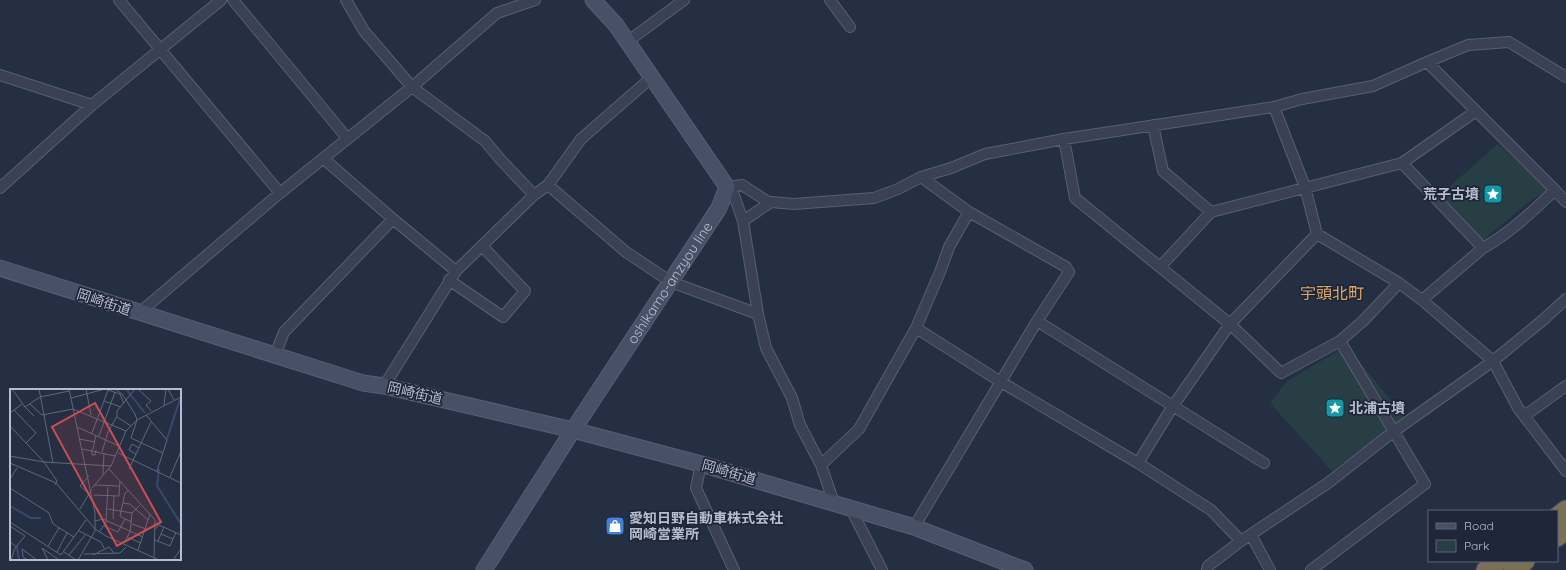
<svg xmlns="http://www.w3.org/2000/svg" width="1566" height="570" viewBox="0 0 1566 570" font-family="Quicksand,'Noto Sans JP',sans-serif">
  <rect width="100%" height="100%" fill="#252f44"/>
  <!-- green -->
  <path fill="#273e45" d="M1498,144L1549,190L1530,201L1483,240L1441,194Z
    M1347,346L1406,419L1390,428L1332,471L1270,403L1287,381Z"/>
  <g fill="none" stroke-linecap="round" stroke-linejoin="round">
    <!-- street casing -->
    <g stroke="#585f71" stroke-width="12">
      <path id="street" d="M119,0L280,193
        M233,0L347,138
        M346,0L364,31L412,87L485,141L500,159L534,195
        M830,0L850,27
        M627,42L684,0
        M1427,62L1555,190L1566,202
        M0,75L92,105
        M1274,107L1305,187L1317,234L1399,283L1422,300L1493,361L1518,408L1566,471
        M1153,125L1163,171L1211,212
        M1064,139L1075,198L1230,324L1281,373L1340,341
        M324,159L393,219L456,271
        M1402,163L1483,248
        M548,185L626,252L671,282L758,314
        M727,187L734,195L743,221L758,314L766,348L792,398L800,425L821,465L834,503
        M727,187L742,185L770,203
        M0,188L92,105L221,0
        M743,221L771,202L794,204L874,198L898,189L921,177L951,168L985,154L1064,139L1274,107L1302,99L1373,86L1427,62L1468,45L1509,42L1566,77
        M1160,267L1211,212L1402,163L1476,111
        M449,280L503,317L525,291L482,246
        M1422,300L1483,248C1510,233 1533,211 1555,190
        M139,313L280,193L412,87L497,13L535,0
        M1037,321L1264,463
        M916,328L1001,382L1138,463L1211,510L1241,541
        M275,355L284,332L393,219
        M384,386L456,271L534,195L548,185L581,139L652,77
        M1524,416L1566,386
        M1138,463L1173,406L1230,324L1317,234
        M701,464L696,488L734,570
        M821,465L859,429L916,328L940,272L949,247L969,212
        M850,507L882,570
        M914,527L1037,321L1069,272L1066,267L969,212L921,177
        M1251,535L1270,570
        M1207,570L1208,566L1241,541L1328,483L1393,432L1493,361L1543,320L1566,299
        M1311,570L1425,484L1340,341L1363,321L1399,283"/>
    </g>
    <!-- secondary casing -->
    <g stroke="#585f71" stroke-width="17">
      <g id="secondary">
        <path d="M0,268L363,383L384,386L573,430L701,464L914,527L1025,570"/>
        <path id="s1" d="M484,570L573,430L719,208L727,187L616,25L593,0"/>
      </g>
    </g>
    <!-- highway casing -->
    <g stroke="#42495b" stroke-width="21">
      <path id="highway" d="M1557,517L1566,510
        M1557,537L1566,530
        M1486,570L1498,561
        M1513,570L1525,561"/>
    </g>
    <!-- street -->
    <use href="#street" stroke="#3a4154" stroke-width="10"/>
    <!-- secondary -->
    <use href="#secondary" stroke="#485067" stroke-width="15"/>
    <!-- highway -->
    <use href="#highway" stroke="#7a7057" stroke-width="19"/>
  </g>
  <!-- icons -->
  <defs>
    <g id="sight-square" transform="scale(1)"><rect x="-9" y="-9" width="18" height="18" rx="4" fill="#0f9aa8" stroke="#1f2639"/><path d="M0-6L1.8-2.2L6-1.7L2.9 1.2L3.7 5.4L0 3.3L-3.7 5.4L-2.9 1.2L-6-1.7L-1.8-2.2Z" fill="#fff"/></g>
    <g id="shop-square" transform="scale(1)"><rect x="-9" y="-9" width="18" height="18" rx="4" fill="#3f7fe0" stroke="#1f2639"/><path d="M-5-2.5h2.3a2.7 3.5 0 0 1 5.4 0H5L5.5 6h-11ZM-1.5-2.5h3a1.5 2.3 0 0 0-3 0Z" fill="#fff"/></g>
  </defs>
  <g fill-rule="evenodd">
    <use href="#sight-square" x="1493" y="194"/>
    <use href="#sight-square" x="1335" y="408"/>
    <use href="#shop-square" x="615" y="526"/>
  </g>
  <g text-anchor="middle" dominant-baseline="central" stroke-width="3.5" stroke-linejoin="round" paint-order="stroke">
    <!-- poi labels -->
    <g font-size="14" font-weight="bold" fill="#b7bdcd" stroke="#1f2639" text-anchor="start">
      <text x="1479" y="194" text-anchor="end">荒子古墳</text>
      <text x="1349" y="408">北浦古墳</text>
      <text x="629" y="518">愛知日野自動車株式会社<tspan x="629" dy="16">岡崎営業所</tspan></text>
    </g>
    <!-- street labels -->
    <g font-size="14" fill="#b7bdcd" stroke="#1f2639">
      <text stroke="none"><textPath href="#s1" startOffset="342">oshikamo-anzyou line</textPath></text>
      <text transform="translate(104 302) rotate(18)">岡崎街道</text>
      <text transform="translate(415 393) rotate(13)">岡崎街道</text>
      <text transform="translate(729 472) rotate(16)">岡崎街道</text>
    </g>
    <!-- quarter labels -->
    <g font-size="16" fill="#dca763" stroke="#1f2639">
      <text x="1332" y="293">宇頭北町</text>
    </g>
  </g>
  <!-- overview -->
  <g transform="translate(10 389)">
    <rect width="171" height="171" fill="#252f44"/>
    <path fill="none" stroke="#38486c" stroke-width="2" d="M116,0L135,24M157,50L170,10M149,80L147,97L171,135M0,117L21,129H31M0,153L7,158L9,171"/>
    <path fill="none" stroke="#5f687b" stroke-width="1" d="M2,0L15,18L30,8L59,2M29,0L43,74M59,0L85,124V142L68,171M76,0L81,26M105,0L112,5L125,25L127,31L121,49L153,64M128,0L141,12L136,16L141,22M158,0L164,11M61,9L95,0M94,12L111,18M20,15L32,26L63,20L116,42M154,16L156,0M15,18L24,27M4,21L26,44L16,54M0,24L12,15M136,26L157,51L147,82M107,28L121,37M0,37L34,73L47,92L45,96M67,38L109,57M82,44L98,1L110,5L114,15M89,47L105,3M69,50L85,53M72,60L105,67M82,60V66H85L86,61M83,60L86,46M92,63L98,43L107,27V22L125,0M108,64L171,94M126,65L119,61L122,55L129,59M0,67L34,73L101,77L116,42L127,31L171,8M0,74L46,94L85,140L96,147L149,171M99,80L145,131L144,169M119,80L141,33M93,85L94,64M160,88L171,62M0,90L7,79M84,96L109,97M0,99L39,124L43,135L64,148M82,99L101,77M79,105L70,97L79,87M84,106L109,107L110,92M113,114L120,115L138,131M70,120L82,100M98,120L122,124M103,130L104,107M115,130L110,127L115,104L119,101M96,131L98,98M85,132L93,130L133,148M0,133L51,166L76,131M122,135L136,140M0,137L15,147L5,159L1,171M94,137L108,143L115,130L122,133M145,140L149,136L171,146M69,142L91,153L94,159M90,142L97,132M151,145L163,150M117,148L131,154M145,151L160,157L166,143M148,152L154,138M114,154L120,143L122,124L130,116M38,157L49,139M128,161L140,125M47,163L57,144M54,163L66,171M74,165L110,164L116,158M59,166L75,146M83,166L99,158L104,164M18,171L13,168L12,160L27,171M38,171L32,159L49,171M163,171L171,160"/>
    <path fill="#ce4d51" fill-opacity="0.15" stroke="#ce4d51" stroke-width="2" d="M85,14L151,133L107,157L42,38Z"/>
    <rect width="171" height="171" fill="none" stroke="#b7bdcd" stroke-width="2"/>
  </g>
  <!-- legend -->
  <rect x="1428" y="510" width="130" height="52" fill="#1f2639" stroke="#5c6274"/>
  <rect x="1436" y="523" width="20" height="6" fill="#485067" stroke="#5c6274"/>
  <text x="1464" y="530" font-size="12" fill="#b7bdcd">Road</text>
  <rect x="1436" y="540" width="20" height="12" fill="#273e45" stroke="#5c6274"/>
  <text x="1464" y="550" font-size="12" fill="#b7bdcd">Park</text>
</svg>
